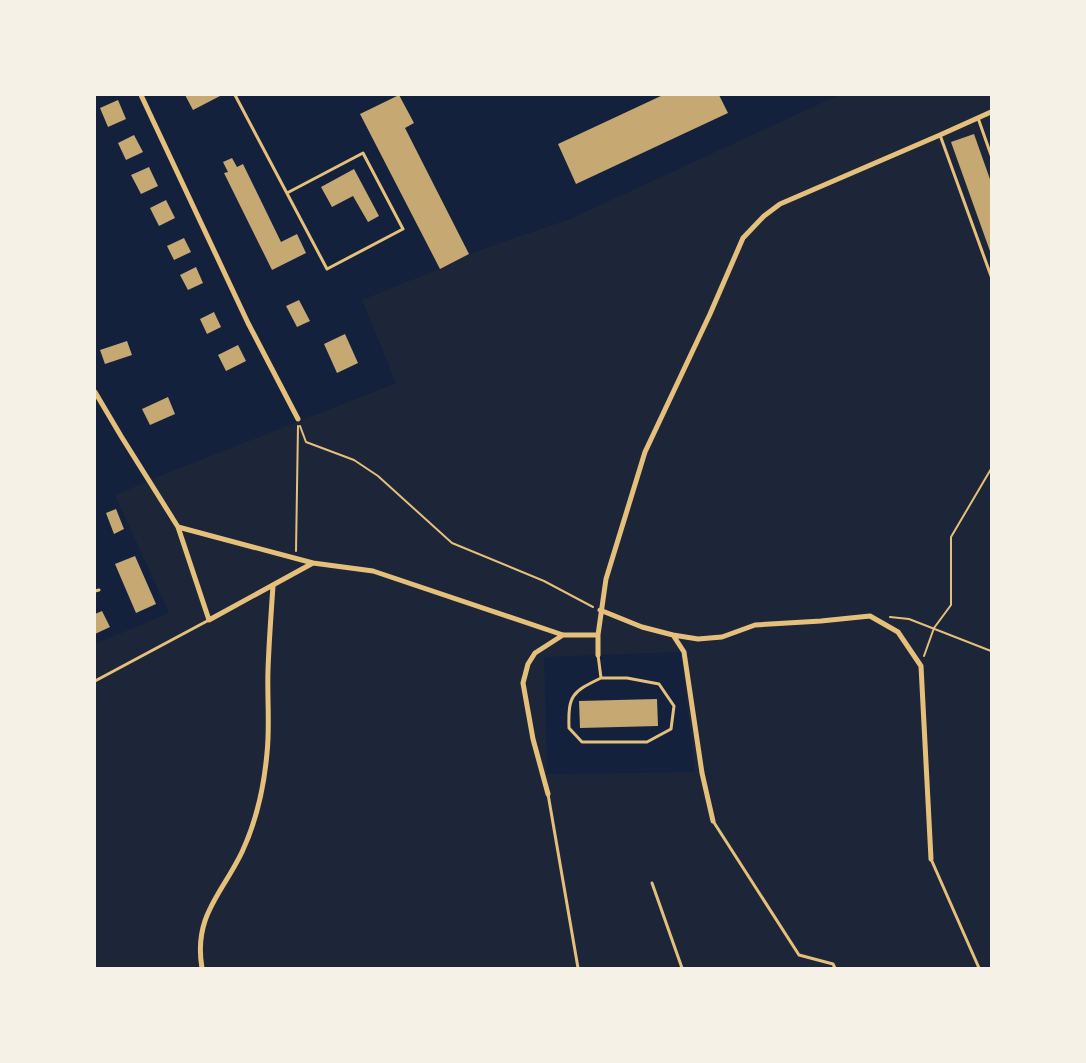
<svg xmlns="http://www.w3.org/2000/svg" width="1086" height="1063" viewBox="0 0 1086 1063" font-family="Commissioner,sans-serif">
  <rect width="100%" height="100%" fill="#14213d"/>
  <!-- green -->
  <path fill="#1d2539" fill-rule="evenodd" d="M839,95H991V968H95V644L169,613L115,495L165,474L396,383L362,300L439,269L469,254L570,219ZM681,652L695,772L547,774L544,657Z"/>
  <!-- building -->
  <path fill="#c6a872" d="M185,95H222L193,110Z
    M399,95L414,123L405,128L469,254L440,269L360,114Z
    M663,95H719L728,113L576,184L558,144Z
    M118,100L126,119L108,127L100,108Z
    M974,134L991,182V254L951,142Z
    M134,135L143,152L126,160L118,143Z
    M232,158L237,167L243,164L281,242L297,234L306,253L272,270L224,173L228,172L223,162Z
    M149,167L158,186L141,194L131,175Z
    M354,169L379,216L368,222L353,196L332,207L321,187Z
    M166,200L175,218L159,226L150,208Z
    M184,238L191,252L174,260L167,246Z
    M196,267L203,283L188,290L180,275Z
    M299,300L310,321L297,327L286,306Z
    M214,312L221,327L207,334L200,319Z
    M345,334L358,363L337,373L324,344Z
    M127,341L132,355L105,364L100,350Z
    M238,345L246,361L226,371L218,355Z
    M168,397L175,414L150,425L142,409Z
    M116,509L124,529L114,534L106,513Z
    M135,556L156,604L136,613L115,564Z
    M102,611L110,627L95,634V614Z
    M657,699L658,726L580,728L579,701Z"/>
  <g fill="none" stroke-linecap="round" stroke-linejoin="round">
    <!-- path -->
    <path stroke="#e5c07b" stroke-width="2" d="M300,426L306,442L354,460L378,476L452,543L544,581L593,607
      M296,551L298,426
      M890,617L909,619L991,651
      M924,656L934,628L951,605V537L991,469"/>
    <!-- service -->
    <path stroke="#e5c07b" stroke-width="3" d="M235,95L327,269L403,229L363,153L287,193
      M978,118L991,155
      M940,135L991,276
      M95,591L99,590
      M598,655L601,678
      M601,678H627L659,684L674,706L671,729L647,742H582L569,728C568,695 572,692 601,678Z
      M95,681L209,620
      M548,794L578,968
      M713,821L799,955L833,964L835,968
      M931,859L979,968
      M652,883L682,968"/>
    <!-- minor -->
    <path stroke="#e5c07b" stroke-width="5" d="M141,95L248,323L298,419
      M95,392L121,436L178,527L209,620L313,563L373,571L563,635H598L606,579L645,452L710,314L743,238L764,216L780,204L940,135L991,112
      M178,527L313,563
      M600,610L642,627L673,635L684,652L702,773L713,821
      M598,635V655
      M673,635L698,639L722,637L755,625L821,621L870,616L898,632L921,666L931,859
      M548,794L533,739L523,683L528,664L535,653L563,635
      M202,968C193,916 222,894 242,852C256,822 264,787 267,753C270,726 267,697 268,670C269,642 271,614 273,586"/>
  </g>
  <!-- border -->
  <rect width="1086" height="1063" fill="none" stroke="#f6f1e7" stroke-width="192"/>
</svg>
